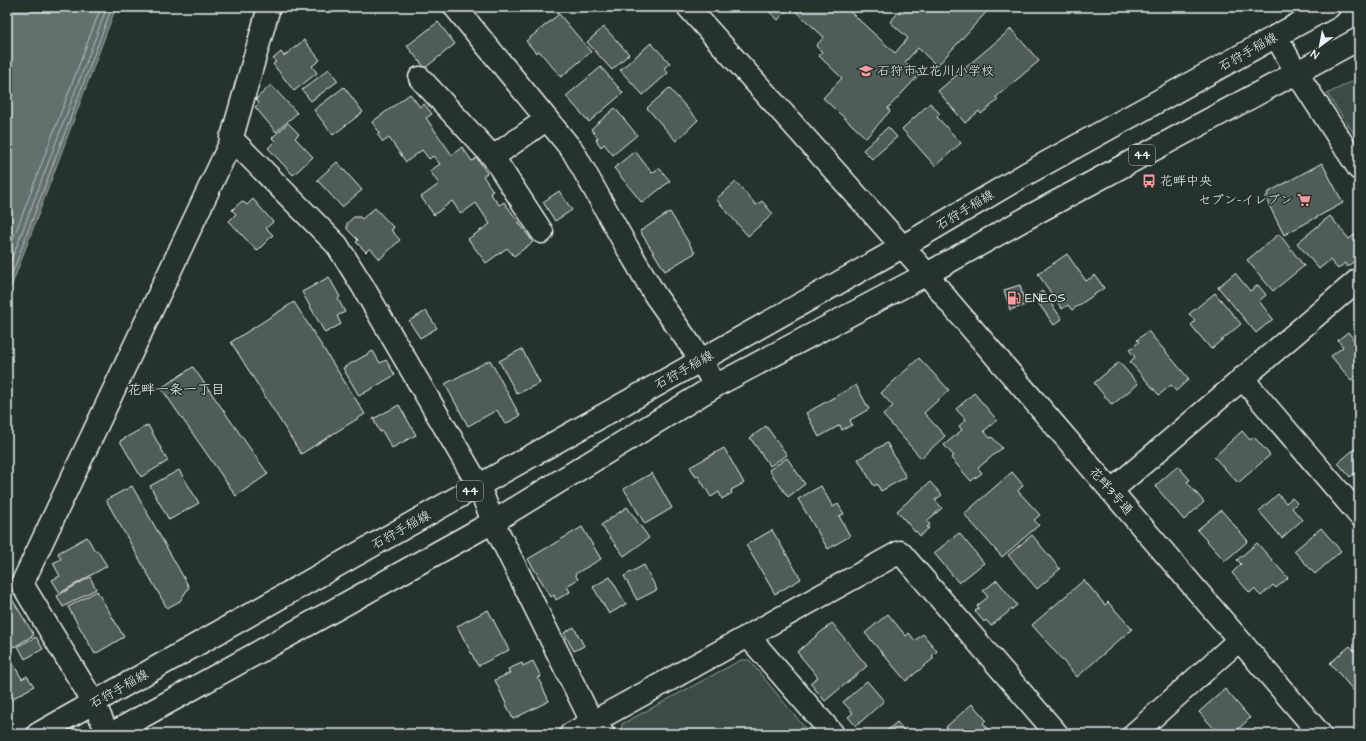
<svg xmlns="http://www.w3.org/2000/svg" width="1366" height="741" viewBox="0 0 1366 741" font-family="'Architects Daughter','Klee One',sans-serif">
  <rect width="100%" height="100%" fill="#26332d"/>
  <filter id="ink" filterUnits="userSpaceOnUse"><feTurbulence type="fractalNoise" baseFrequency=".025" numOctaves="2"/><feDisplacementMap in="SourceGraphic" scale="8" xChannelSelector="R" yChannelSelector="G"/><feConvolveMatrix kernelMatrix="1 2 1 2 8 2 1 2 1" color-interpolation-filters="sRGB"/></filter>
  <g filter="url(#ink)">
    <!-- green -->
    <path fill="#3e4b47" stroke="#939ea0" d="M1359,78V141L1327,94Z
      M741,660H749L810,734H622L621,733L622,724Z"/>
    <!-- water -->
    <path fill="#636f6d" stroke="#98a3a5" d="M7,7H116L7,298Z"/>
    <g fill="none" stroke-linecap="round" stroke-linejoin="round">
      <!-- shore -->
      <path stroke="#b3bdc0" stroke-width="1" d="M7,255L101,7
        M7,272L107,7
        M7,287L112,7"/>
    </g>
    <!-- building -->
    <path fill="#505c59" stroke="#e8f1f8" d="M764,7H790L778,20Z
      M791,7H845L895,53L908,38L890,22L903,7H991L937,66L918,48L905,62L919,75L888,108L890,111L866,138L823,98L842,78L819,56L822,52L816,46L824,37Z
      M559,14L591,52L561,77L539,51L536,53L526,41Z
      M438,22L455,44L425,68L407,46Z
      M604,27L629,54L612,70L587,42Z
      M1011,29L1039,61L996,97L998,100L981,114L979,111L965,123L938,91Z
      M304,40L320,60L312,66L317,73L294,91L273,64L276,62L273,59L281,52L284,56Z
      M651,43L670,63L664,68L668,73L643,95L620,70Z
      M601,67L623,93L589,122L566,96Z
      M329,69L338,81L311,101L302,90Z
      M271,85L297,113L276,132L255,107L259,103L256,99Z
      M344,87L363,112L333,135L314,110Z
      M669,88L698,120L676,141L647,108Z
      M410,94L420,107L424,104L432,114L426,118L452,155L462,147L472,161L477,158L487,173L483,176L493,191L490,193L499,205L504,202L533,242L514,256L507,248L486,263L468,239L490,224L476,203L461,214L452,201L434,215L421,197L439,184L430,171L440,164L433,156L429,159L422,150L406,162L389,138L383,142L377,134L380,133L372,122Z
      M930,103L940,114L937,117L961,143L935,166L902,129Z
      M615,108L637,135L613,155L604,144L601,147L596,140L598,138L591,129Z
      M288,123L299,134L295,138L313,157L293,175L268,148L275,141L272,138Z
      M888,127L897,137L872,159L863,150Z
      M635,151L652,173L659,168L670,181L642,203L614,168Z
      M337,162L362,190L342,207L317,180Z
      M1322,163L1343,203L1284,235L1265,197L1268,195L1267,193Z
      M736,182L756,205L762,201L773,214L748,236L716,199Z
      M559,191L572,210L555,221L543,202Z
      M253,199L273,222L266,228L273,235L257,251L229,221L236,214L232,210L242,201L247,205Z
      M375,208L394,228L391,230L400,240L380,259L370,248L366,252L356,242L358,240L347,229V223L354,217H360L362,219Z
      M670,212L695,253L665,271L640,231Z
      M1330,216L1349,239L1357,233L1359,235V257L1347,267L1345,263L1338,269L1330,260L1319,269L1297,243Z
      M1279,234L1304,266L1273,291L1247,260Z
      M1067,254L1086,281L1095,275L1104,288L1072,310L1068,305L1062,309L1038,274Z
      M1235,273L1250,291L1258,285L1266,295L1259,301L1273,319L1256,333L1218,287Z
      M329,277L340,297L338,299L345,312L337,316L341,324L325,333L302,292Z
      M1020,285L1025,305L1010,310L1004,290Z
      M1042,291L1062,319L1054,325L1034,297Z
      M1215,293L1241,324L1211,349L1191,325L1195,321L1189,314Z
      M294,302L365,414L301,454L231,342Z
      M426,311L437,328L420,338L409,321Z
      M1148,331L1189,379L1176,391L1171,385L1159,395L1130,362L1135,357L1129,350L1139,342L1137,340Z
      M1348,332L1359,346V374L1351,380L1331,356L1343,347L1338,340Z
      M522,349L540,383L517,394L499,361Z
      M373,351L380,363L386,360L395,375L359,396L343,368Z
      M919,358L949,390L924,413L945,436L921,458L883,415L893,406L881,393Z
      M490,360L520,416L505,424L497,410L468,426L445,384Z
      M1119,362L1138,384L1112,405L1094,383Z
      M193,367L268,474L236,496L161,388Z
      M856,385L869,409L850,420L852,425L842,430L840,425L819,437L806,413Z
      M974,393L997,420L984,431L990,438L992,437L1002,448L978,468L982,473L971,481L951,458L954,456L944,445L962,430L959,426L966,420L956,409Z
      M399,405L416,435L392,448L382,431L380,432L373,419Z
      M148,425L168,461L141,477L120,441Z
      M766,426L787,455L770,466L750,438Z
      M1242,431L1250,440L1254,437L1270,455L1238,483L1214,457Z
      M887,443L906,477L881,491L877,484L874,486L858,459Z
      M1359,445V470L1350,477L1338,463Z
      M724,448L744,483L731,490L732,493L722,499L719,492L711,497L698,476L696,477L690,467Z
      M787,458L805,484L788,497L769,470Z
      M1178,466L1190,480L1187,482L1204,502L1184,520L1155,486Z
      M179,470L199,503L169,520L150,486Z
      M1012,472L1023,485L1018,491L1040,515L1034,520L1039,525L1002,557L964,514Z
      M652,473L672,508L645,524L624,489Z
      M930,482L942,495L935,500L942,508L927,521L930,525L927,527L929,528L920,536L916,531L915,532L897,511Z
      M132,486L189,587L180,601L167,608L106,500Z
      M821,486L833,507L838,504L844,514L839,516L850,536L828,549L798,499Z
      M1278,494L1286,503L1292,498L1297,503L1292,508L1302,520L1282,538L1259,511Z
      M627,507L649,538L624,556L601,525Z
      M1221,510L1248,541L1225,561L1197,530Z
      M582,527L601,559L575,574L578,579L567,586L570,592L556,600L554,595L551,597L528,559Z
      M1321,528L1341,551L1315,574L1294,551Z
      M772,530L801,579L775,594L746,545Z
      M959,533L984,563L959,583L934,553Z
      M1032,535L1060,569L1037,589L1008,555Z
      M87,537L95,551L97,550L107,566L60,593L52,580L60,576L53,563L61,559L58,553Z
      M1257,543L1288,578L1276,588L1273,585L1261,596L1254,589L1250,593L1232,573L1241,564L1237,560Z
      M644,565L657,590L637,600L624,576Z
      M90,577L96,589L63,607L57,596Z
      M610,577L626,604L609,614L593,587Z
      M997,580L1017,605L991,626L986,620L984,622L975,611L979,608L977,606L988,597L983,591Z
      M1084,580L1105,605L1108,602L1132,629L1077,677L1032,625Z
      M97,591L124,637L95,654L68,607Z
      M12,599L34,635L14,647L7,637V602Z
      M488,610L509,650L478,666L457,626Z
      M888,614L906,636L909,633L915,641L923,634L937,651L932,656L934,658L906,681L865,633Z
      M832,623L867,666L825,701L810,683L818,677L797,652Z
      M574,627L584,646L574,651L564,633Z
      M36,637L43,649L25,659L18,646Z
      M1350,646L1359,656V697L1330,663Z
      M8,655L22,679L27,676L34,686L7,702Z
      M533,661L541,677L538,678L549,701L513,719L495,680L510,673L508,669L522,663L523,666Z
      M867,681L884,701L856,726L848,717L853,713L843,702Z
      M1225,689L1250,718L1233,734H1219L1199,712Z
      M972,704L986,720L983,723L993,734H952L946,727Z
      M897,722L907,734H883Z"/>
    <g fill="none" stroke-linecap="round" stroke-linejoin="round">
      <!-- minor casing -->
      <g stroke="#e8f1f8" stroke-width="25">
        <path id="minor" d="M455,7L573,151L624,242L655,295L701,360L715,386
          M688,7L927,274L950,303L1320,734
          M1276,36L1296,72L1359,169
          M420,78L493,157L542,232
          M231,138L337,245L362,285L479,486L493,522L592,722L603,734
          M493,157L547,119
          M1242,378L1359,515
          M1111,491L1359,279
          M748,636L833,734
          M108,734L94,703L22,584L230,144L269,7
          M571,734L900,552L1057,734
          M1134,734L1239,640"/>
      </g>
      <!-- major casing -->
      <g stroke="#e8f1f8" stroke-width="25">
        <path id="major" d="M38,734L902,247L1026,174L1329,7
          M111,734L493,522L715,386L927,274L1032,215L1359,39"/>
      </g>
      <!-- minor -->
      <use href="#minor" stroke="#26332d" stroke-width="22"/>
      <!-- major -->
      <use href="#major" stroke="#26332d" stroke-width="22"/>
    </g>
  </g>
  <!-- icons -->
  <defs>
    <g id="school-bare" transform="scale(1.08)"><path d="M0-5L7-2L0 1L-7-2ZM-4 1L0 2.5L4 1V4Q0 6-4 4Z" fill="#ff9aa2" stroke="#26332d" stroke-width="2.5" paint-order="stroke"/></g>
    <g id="bus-bare" transform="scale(1.08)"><path d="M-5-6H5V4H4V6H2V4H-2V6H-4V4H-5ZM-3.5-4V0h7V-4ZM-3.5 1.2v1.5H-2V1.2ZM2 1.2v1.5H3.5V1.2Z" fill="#ff9aa2" stroke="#26332d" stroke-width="2.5" paint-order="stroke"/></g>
    <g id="supermarket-bare" transform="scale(1.08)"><path d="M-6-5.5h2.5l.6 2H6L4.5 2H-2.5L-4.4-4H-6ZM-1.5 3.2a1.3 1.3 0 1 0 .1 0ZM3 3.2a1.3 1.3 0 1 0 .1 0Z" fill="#ff9aa2" stroke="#26332d" stroke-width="2.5" paint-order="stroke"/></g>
    <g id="fuel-bare" transform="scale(1.08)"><path d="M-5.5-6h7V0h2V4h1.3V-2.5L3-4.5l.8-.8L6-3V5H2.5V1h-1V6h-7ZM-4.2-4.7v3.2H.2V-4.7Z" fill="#ff9aa2" stroke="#26332d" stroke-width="2.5" paint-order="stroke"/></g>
  </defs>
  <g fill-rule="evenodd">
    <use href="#school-bare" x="866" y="71"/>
    <use href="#bus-bare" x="1149" y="181"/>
    <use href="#supermarket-bare" x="1304" y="200"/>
    <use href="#fuel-bare" x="1014" y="298"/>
  </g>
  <g text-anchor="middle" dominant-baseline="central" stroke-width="3" stroke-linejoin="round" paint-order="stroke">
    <!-- shield labels -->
    <g fill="#26332d" stroke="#aeb8bb" stroke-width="1">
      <rect x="1129" y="145" width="26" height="20" rx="3"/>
      <rect x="457" y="481" width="26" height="20" rx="3"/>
    </g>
    <g font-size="12" font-weight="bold" fill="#e8f1f8">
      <text x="1142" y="155">44</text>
      <text x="470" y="491">44</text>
    </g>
    <!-- street labels -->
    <g font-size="13" fill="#e8f1f8" stroke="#26332d">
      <text transform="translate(1248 52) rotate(-29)">石狩手稲線</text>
      <text transform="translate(965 210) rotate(-31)">石狩手稲線</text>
      <text transform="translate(684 370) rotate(-29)">石狩手稲線</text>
      <text transform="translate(1111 491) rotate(49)">花畔3号通</text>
      <text transform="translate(401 530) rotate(-29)">石狩手稲線</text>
      <text transform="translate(119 689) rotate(-29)">石狩手稲線</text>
    </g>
    <!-- poi labels -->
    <g font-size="13" fill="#e8f1f8" stroke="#26332d" text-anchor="start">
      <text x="877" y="71">石狩市立花川小学校</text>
      <text x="1160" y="181">花畔中央</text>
      <text x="1293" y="200" text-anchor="end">セブン-イレブン</text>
      <text x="1025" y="298">ENEOS</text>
    </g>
    <!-- neighbourhood labels -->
    <g font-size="14" fill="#e8f1f8" stroke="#26332d">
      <text x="176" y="390">花畔一条一丁目</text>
    </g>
  </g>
  <!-- margin -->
  <rect width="1366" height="741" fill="none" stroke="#26332d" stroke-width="24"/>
  <rect x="12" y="12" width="1342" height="717" fill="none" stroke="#e8f1f8" stroke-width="1.5" filter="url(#ink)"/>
  <!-- north arrow -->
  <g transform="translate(1320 46) rotate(212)" stroke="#26332d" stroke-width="3" paint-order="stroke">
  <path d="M0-3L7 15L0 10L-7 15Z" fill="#e8f1f8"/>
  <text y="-6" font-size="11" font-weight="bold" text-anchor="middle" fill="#e8f1f8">N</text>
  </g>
</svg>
